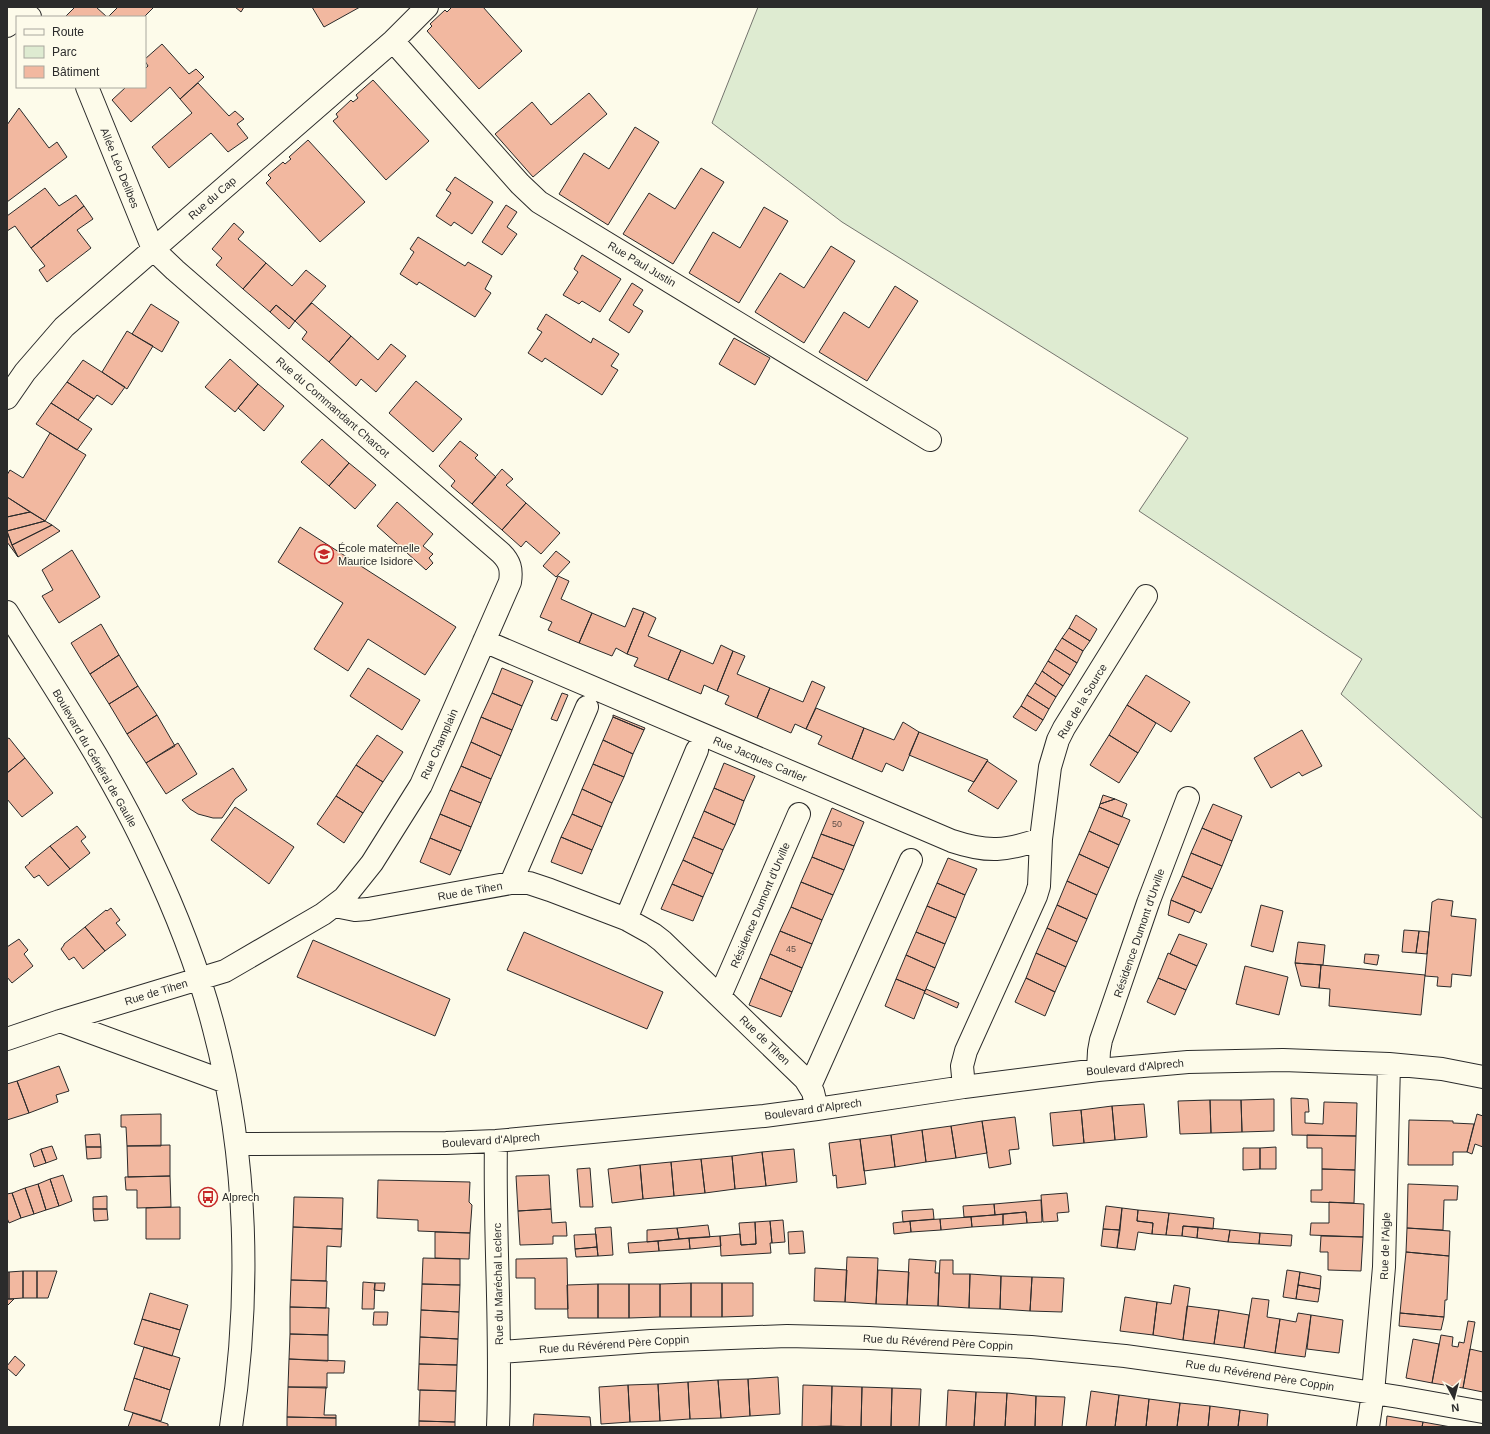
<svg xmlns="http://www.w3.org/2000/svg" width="1490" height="1434" viewBox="0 0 1490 1434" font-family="Arial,sans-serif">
  <rect width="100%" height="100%" fill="#fdfbea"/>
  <!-- green -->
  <path fill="#deebd1" stroke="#74746e" d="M758,7H1483V819L1341,694L1362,659L1139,511L1188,438L842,222L712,123Z"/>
  <!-- building -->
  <path fill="#f2b8a0" stroke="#2b2b2b" d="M75,7H96L107,17H65Z
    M118,7H154L144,17H108Z
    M235,7H244L241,12Z
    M312,7H360L324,27Z
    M450,7H483L522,51L479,89L427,31L432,26L430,24L445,10L447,12L451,8Z
    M162,44L189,74L196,69L204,77L180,99L170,87L131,122L112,100L126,87H145V69L148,66L145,61V59Z
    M373,80L429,141L386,180L333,121L338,117L336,114L351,100L353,102L358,98L356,95Z
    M198,83L229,116L235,111L244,119L237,124L248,138L228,152L211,133L169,168L152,147L192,113L180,99Z
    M589,93L607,114L533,177L495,134L532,102L551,125Z
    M19,108L49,148L57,142L67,157L7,202V125Z
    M635,127L659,142L608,225L559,194L584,153L609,169Z
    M308,140L365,202L320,242L266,183L271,178L268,175L283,162L285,164L291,159L289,157Z
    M701,168L724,182L673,264L623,234L649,193L675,209Z
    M455,177L493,202L472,234L454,222L451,226L436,216L451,193L446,190Z
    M45,188L59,206L76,195L84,206L31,248L15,226L7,231V216Z
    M506,205L517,212L507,227L517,234L502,255L482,242Z
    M84,206L93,219L77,230L91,248L47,282L39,270L45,266L31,248Z
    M764,207L788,221L739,303L689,273L713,232L740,248Z
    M234,223L244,232L238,239L266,263L243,289L216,265L222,258L212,249Z
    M418,237L465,266L468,262L492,276L485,289L491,293L475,317L419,282L417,285L400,274L414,252L410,249Z
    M831,246L855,261L804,343L755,312L780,273L804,288Z
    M582,255L621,279L600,312L582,301L579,304L563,295L578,272L574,269Z
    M266,263L292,286L306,270L326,286L295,321L276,305L270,312L243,289Z
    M632,283L643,290L633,305L643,311L629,333L609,320Z
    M895,286L918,301L867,381L819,352L844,312L869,328Z
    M312,303L351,336L329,362L302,339L307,332L295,321Z
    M151,304L179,322L162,352L132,334Z
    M276,305L295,321L289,329L270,312Z
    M546,314L591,343L593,338L619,354L611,366L618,370L602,395L545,358L542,362L528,353L542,332L537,329Z
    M127,331L153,346L127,389L102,372Z
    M351,336L378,360L391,344L406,356L376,392L361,379L356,386L329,362Z
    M734,338L770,358L755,385L719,364Z
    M230,359L258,384L235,412L205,387Z
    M83,360L125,387L112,405L97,395L94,399L67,382Z
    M416,381L462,419L433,452L389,413Z
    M67,382L94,399L78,420L51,403Z
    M258,384L284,406L264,431L238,408Z
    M51,403L92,429L77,450L36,424Z
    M50,433L86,455L45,521L7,497V475L10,470L23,478Z
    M322,439L349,463L329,486L301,462Z
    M460,441L478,455L475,458L496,477L472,504L451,486L455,481L439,466Z
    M349,463L376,485L355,509L329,486Z
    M502,469L513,479L506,485L526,503L502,530L472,504Z
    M7,497L30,512L7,517Z
    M397,502L433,534L423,546L433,554L429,558L433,563L426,570L377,526Z
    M526,503L560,533L541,554L526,541L521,547L502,530Z
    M30,512L45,521L7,531V517Z
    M45,521L52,525L12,545L7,531Z
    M52,525L60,531L18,557L12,545Z
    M300,527L456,627L425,675L368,639L348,671L314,649L343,603L278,562Z
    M7,532L12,545L18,557L7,542Z
    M72,550L100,597L59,623L42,596L53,590L42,570Z
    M556,551L570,562L556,577L543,566Z
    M558,576L569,581L561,599L592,613L579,643L548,630L552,622L540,617Z
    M633,608L644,612L627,654L616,648L612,656L579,643L592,613L625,627Z
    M644,612L656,618L648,636L681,650L668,680L634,666L638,658L627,654Z
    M1076,615L1097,629L1090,641L1069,628Z
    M101,624L119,655L90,674L71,643Z
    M1069,628L1090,641L1083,651L1062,638Z
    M1062,638L1083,651L1077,663L1055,649Z
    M721,645L733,651L717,691L704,685L701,694L668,680L681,650L713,664Z
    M1055,649L1077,663L1070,675L1048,661Z
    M733,651L745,656L737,674L770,688L757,718L725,704L729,696L717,691Z
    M119,655L138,686L109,704L90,674Z
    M1048,661L1070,675L1063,686L1042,671Z
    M368,668L420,700L402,730L350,696Z
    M502,668L533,681L522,706L492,693Z
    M1042,671L1063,686L1056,697L1035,683Z
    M1146,675L1190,702L1171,732L1127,705Z
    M812,681L825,687L806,729L795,724L791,733L757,718L770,688L803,702Z
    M1035,683L1056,697L1049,709L1027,695Z
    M138,686L157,715L127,734L109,704Z
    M492,693L522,706L512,730L481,717Z
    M562,693L568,695L557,721L551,719Z
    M1027,695L1049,709L1043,720L1021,706Z
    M1127,705L1156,723L1138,753L1109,735Z
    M1021,706L1043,720L1036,731L1013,717Z
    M816,708L864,728L852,759L818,744L822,736L806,729Z
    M157,715L175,746L146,763L127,734Z
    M613,715L645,728L644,730L613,717Z
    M481,717L512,730L501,756L471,742Z
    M613,717L644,730L633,754L603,740Z
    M903,722L919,732L903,771L886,763L882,772L852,759L864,728L894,740Z
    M1302,730L1322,766L1302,776L1299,772L1271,788L1254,758Z
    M919,732L988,760L974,782L909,755Z
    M377,735L403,752L383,782L356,765Z
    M1109,735L1138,753L1119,783L1090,765Z
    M9,738L25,758L7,773V739Z
    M603,740L633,754L624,777L593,764Z
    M471,742L501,756L491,779L461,766Z
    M178,743L197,774L166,794L146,763Z
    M25,758L53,793L22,817L7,799V773Z
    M987,761L1017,781L998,809L968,791Z
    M724,763L755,776L744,801L714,788Z
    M593,764L624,777L612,803L582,789Z
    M356,765L383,782L363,813L336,796Z
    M461,766L491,779L481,803L450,790Z
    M233,768L247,790L235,799L222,818H213L198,814L190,809L182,800Z
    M714,788L744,801L735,825L704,811Z
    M582,789L612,803L602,827L572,814Z
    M450,790L481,803L471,827L440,814Z
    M1103,795L1115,799L1100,804Z
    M336,796L363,813L344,843L317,824Z
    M1115,799L1127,804L1122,817L1099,807L1100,804Z
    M1213,804L1242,816L1232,841L1202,828Z
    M235,807L294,847L269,884L211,840Z
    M1099,807L1130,820L1119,845L1089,831Z
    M832,808L864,822L854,846L821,834Z
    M704,811L735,825L723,850L693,837Z
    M440,814L471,827L461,851L430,838Z
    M572,814L602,827L592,850L561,837Z
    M77,826L86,837L81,841L90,853L70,869L50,846Z
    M1202,828L1232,841L1222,866L1191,853Z
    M1089,831L1119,845L1109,868L1079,854Z
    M821,834L854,846L844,870L812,857Z
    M561,837L592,850L582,874L551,862Z
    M693,837L723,850L713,874L683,860Z
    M430,838L461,851L450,875L420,862Z
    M50,846L70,869L48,886L39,875L34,878L25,867L30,863H29Z
    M1191,853L1222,866L1212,889L1182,876Z
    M1079,854L1109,868L1097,895L1067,881Z
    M812,857L844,870L833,895L801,882Z
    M948,858L977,869L965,895L937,883Z
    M683,860L713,874L703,897L672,884Z
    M1182,876L1212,889L1201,913L1171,900Z
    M1067,881L1097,895L1087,919L1057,905Z
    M801,882L833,895L822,920L791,907Z
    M937,883L965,895L956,918L927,906Z
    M672,884L703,897L693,921L661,909Z
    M1438,899L1453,901L1451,916L1476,919L1471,976L1452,974L1451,987L1437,986L1438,977L1425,976L1432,902Z
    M1171,900L1195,910L1189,923L1168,915Z
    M1057,905L1087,919L1077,942L1047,928Z
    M1261,905L1283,911L1273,952L1251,946Z
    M927,906L956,918L945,944L916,932Z
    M791,907L822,920L812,944L780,931Z
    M111,908L120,920L116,923L126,935L105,951L85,927L106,910L107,911Z
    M85,927L105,951L83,969L74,957L69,960L61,949L64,945V944Z
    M1047,928L1077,942L1066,967L1036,953Z
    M1404,930L1419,931L1416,953L1402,952Z
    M780,931L812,944L802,968L770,954Z
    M1419,931L1429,932L1427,954L1416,953Z
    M524,932L663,992L647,1029L507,970Z
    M916,932L945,944L935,968L906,955Z
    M1179,934L1207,944L1197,966L1170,954Z
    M19,939L28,950L24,954L33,966L12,983L7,977V947Z
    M313,940L450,999L435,1036L297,977Z
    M1298,942L1325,945L1323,965L1295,963Z
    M1036,953L1066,967L1055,992L1026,978Z
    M1168,953L1197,966L1186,990L1158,978Z
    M770,954L802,968L792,992L760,978Z
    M1365,954L1379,955L1377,965L1364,963Z
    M906,955L935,968L925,991L896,979Z
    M1295,963L1321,965L1319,988L1301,986Z
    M1321,965L1425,975L1421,1015L1329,1006L1330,989L1319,988Z
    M1245,966L1288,977L1279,1015L1236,1004Z
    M760,978L792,992L781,1017L749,1005Z
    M1026,978L1055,992L1045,1016L1015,1002Z
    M1158,978L1186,990L1175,1015L1147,1002Z
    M896,979L925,991L914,1019L885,1006Z
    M926,989L959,1003L957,1008L924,993Z
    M59,1066L69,1091L56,1095L58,1102L29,1113L17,1081Z
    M17,1081L29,1113L7,1120V1084Z
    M1291,1098L1308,1099L1309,1112H1305V1123L1323,1124L1324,1102L1357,1103L1356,1136L1292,1135Z
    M1274,1099V1131L1242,1132L1241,1100Z
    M1210,1100H1241L1242,1132L1211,1133Z
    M1210,1100L1211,1133L1180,1134L1178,1101Z
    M1144,1104L1147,1137L1115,1140L1112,1106Z
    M1112,1106L1115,1140L1084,1143L1081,1110Z
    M1081,1110L1084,1143L1053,1146L1050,1113Z
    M161,1114V1146H127L126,1127H121V1115Z
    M1477,1114L1483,1116V1147L1475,1144L1472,1154L1467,1152Z
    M1015,1117L1019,1149L1009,1150L1011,1164L989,1168L982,1121Z
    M1409,1120L1453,1121V1123L1474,1124L1467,1152H1453V1165H1408Z
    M982,1121L987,1153L956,1158L951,1126Z
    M951,1126L956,1158L926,1162L922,1130Z
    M922,1130L926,1162L895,1167L891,1135Z
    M100,1134L101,1147H86L85,1135Z
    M891,1135L895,1167L864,1171L860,1139Z
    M1307,1135L1356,1136L1355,1170L1322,1169V1148H1307Z
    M860,1139L866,1184L837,1188L836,1175L833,1176L829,1143Z
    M170,1145V1176L128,1177L127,1146Z
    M52,1146L57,1159L46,1163L41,1149Z
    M86,1147H101V1158L87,1159Z
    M1276,1147V1169H1260V1148Z
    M1243,1148H1260V1169L1243,1170Z
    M41,1149L46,1163L34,1167L30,1154Z
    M794,1149L797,1182L766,1186L762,1152Z
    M762,1152L766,1186L735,1189L732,1156Z
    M732,1156L735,1189L705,1193L701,1159Z
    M701,1159L705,1193L674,1196L671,1162Z
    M671,1162L674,1196L643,1199L640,1165Z
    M640,1165L643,1199L612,1203L608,1169Z
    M590,1168L593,1207H580L577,1169Z
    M1322,1169L1355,1170L1354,1203L1311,1202V1190H1322Z
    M63,1175L72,1201L59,1206L50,1179Z
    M549,1175L551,1209L518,1211L516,1176Z
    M170,1176L171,1207L137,1208V1190H126L125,1177Z
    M50,1179L59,1206L46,1210L38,1184Z
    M378,1180L470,1182L469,1202L472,1205L470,1233L418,1231V1220L377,1218Z
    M38,1184L46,1210L34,1214L25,1188Z
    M1408,1184L1458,1186L1457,1200H1444L1443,1230L1407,1228Z
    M25,1188L34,1214L21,1218L12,1193Z
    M12,1193L21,1218L9,1223L7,1218V1194Z
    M1067,1193L1069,1212L1057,1213L1058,1221L1043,1222L1041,1195Z
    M107,1196V1209H93V1197Z
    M294,1197L343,1198L342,1229L293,1227Z
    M1041,1200L1042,1222L1027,1223L1026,1212L995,1215L994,1204Z
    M1329,1202L1364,1204L1363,1237L1310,1235L1311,1223H1329Z
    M994,1204L995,1215L964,1217L963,1206Z
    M1106,1206L1122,1208L1120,1230L1103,1229Z
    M180,1207V1239H146V1208Z
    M1122,1208L1138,1210L1137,1221L1153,1223L1152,1234L1138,1232L1135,1250L1117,1248Z
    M93,1209H107L108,1220L94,1221Z
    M551,1209L552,1223L566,1222L567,1236H553V1244L520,1245L518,1211Z
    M933,1209L934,1219L903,1222L902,1211Z
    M1138,1210L1169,1213L1166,1235L1152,1234L1153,1223L1137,1221Z
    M1026,1212L1027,1223L1003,1225V1214Z
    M1169,1213L1214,1218L1213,1229L1183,1226L1182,1236L1166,1235Z
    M1003,1214V1225L972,1227L971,1217Z
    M971,1217L972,1227L941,1230L940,1219Z
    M940,1219L941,1230L911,1232L910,1221Z
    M783,1220L785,1242L772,1243L770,1221Z
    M770,1221L772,1243H770L771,1253L721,1256L720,1236L740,1234L741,1245L756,1244L755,1222Z
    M910,1221L911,1232L894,1234L893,1223Z
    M755,1222L756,1244L741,1245L739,1223Z
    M708,1225L710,1237L679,1239L677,1228Z
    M1183,1226L1198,1227L1197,1238L1182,1236Z
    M293,1227L342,1229L341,1247L327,1246L326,1281L291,1280Z
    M611,1227L613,1255L598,1256L595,1228Z
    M1198,1227L1230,1230L1228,1242L1197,1238Z
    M677,1228L679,1239L647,1242V1230Z
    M1407,1228L1450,1231L1449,1256L1406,1252Z
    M1103,1229L1120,1230L1117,1248L1101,1246Z
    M1230,1230L1260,1233L1259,1244L1228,1242Z
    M803,1231L805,1253L789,1254L788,1232Z
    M435,1232L470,1233L469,1259L435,1258Z
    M1260,1233L1292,1235L1291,1246L1259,1244Z
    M596,1234L597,1247L575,1249L574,1235Z
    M720,1236L721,1246L690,1249L689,1238Z
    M1321,1236L1363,1237L1361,1271L1328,1270V1252H1320Z
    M689,1238L690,1249L659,1251L658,1241Z
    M658,1241L659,1251L629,1253L628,1243Z
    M597,1247L598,1256L576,1257L575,1249Z
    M1406,1252L1449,1256L1447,1300H1445L1444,1317L1400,1313Z
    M847,1257L878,1258L876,1304L845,1302Z
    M423,1258L460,1259V1285L422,1284Z
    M567,1258L568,1309H535V1278H516V1259Z
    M909,1259L936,1261L935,1273H939L938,1306L907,1305Z
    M940,1260H953V1274H970L969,1308L938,1306Z
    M815,1268L847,1270L845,1302L814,1301Z
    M878,1270L909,1272L907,1305L876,1304Z
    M1287,1270L1300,1272L1296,1299L1283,1297Z
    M23,1271H37V1298H23Z
    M23,1271V1298L9,1299V1272Z
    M37,1271H57L48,1298H37Z
    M7,1272H9V1299H7Z
    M1300,1272L1321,1276L1320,1289L1298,1285Z
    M970,1274L1001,1276L1000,1309L969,1308Z
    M1001,1276L1032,1277L1030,1311L1000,1309Z
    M1032,1277L1064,1278L1062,1312L1030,1311Z
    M291,1280L327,1281L326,1308L290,1307Z
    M363,1282L375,1283L374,1309H362Z
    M375,1283H385L384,1291L374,1290Z
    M691,1283H722V1317H691Z
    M691,1283V1317H660V1284Z
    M722,1283H753V1316L722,1317Z
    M422,1284L460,1285L459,1312L421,1310Z
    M598,1284H629V1318H598Z
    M598,1284V1318H568L567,1285Z
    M629,1284H660V1317L629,1318Z
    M1174,1285L1190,1288L1183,1340L1153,1335L1157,1302L1171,1304Z
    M1298,1285L1320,1289L1318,1302L1296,1299Z
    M150,1293L188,1305L180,1330L142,1319Z
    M1125,1297L1157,1302L1153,1335L1120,1331Z
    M1252,1298L1269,1300L1267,1317L1280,1319L1275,1353L1244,1348Z
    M7,1299H14L7,1306Z
    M1187,1306L1219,1310L1214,1344L1183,1340Z
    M290,1307L329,1308L328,1335L290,1334Z
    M421,1310L459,1312L458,1339L420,1337Z
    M1219,1310L1249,1315L1244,1348L1214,1344Z
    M374,1312H388L387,1325H373Z
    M1298,1313L1311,1315L1305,1357L1275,1353L1280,1319L1296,1322Z
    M1400,1313L1444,1317L1441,1330L1399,1326Z
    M1311,1315L1343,1320L1339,1353L1307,1349Z
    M142,1319L180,1330L172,1356L134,1344Z
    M1468,1321L1475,1322L1463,1388L1432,1383L1441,1335L1453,1337L1452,1346L1458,1347L1459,1342L1464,1343Z
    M290,1334L328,1335V1361L289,1359Z
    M420,1337L458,1339L457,1365L419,1364Z
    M1413,1339L1439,1344L1432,1383L1406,1378Z
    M144,1347L180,1358L170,1390L134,1378Z
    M1470,1349L1483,1352V1392L1463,1388Z
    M15,1356L25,1365L16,1376L7,1368V1366Z
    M289,1359L345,1361L344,1373H327V1388L288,1387Z
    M419,1364L457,1365L456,1391L418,1390Z
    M778,1377L780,1414L750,1416L748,1379Z
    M134,1378L170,1390L161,1421L124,1410Z
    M748,1379L750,1416L721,1418L718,1380Z
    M718,1380L721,1418L690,1419L688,1382Z
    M688,1382L690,1419L660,1421L658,1384Z
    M658,1384L660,1421L630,1422L628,1385Z
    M628,1385L630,1422L601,1424L599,1387Z
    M803,1385L832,1386L831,1426L802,1427Z
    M832,1386L862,1387L861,1427L831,1426Z
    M288,1387H326L324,1415H336V1418L287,1417Z
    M862,1387L892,1388L891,1427H861Z
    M892,1388L921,1389L919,1427H891Z
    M420,1390L456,1391L455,1422L419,1421Z
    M948,1390L976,1392L974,1427H946Z
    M1091,1391L1119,1395L1115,1427H1086Z
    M976,1392L1007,1393L1005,1427H974Z
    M1007,1393L1036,1396L1035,1427H1005Z
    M1119,1395L1149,1399L1146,1427H1115Z
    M1036,1396L1065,1397L1062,1427H1035Z
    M1149,1399L1180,1403L1177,1427H1146Z
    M1180,1403L1210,1406L1208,1427H1177Z
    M1210,1406L1240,1410L1238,1427H1208Z
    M1240,1410L1268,1414L1267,1427H1238Z
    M133,1413L168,1424V1427H128Z
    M534,1414L590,1417L591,1427H533Z
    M1387,1416L1423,1422L1422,1427H1386Z
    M287,1417L336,1418V1427H287Z
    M419,1421L455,1422V1427H419Z
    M1423,1422L1451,1427H1422Z"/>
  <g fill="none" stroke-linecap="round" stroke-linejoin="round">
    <!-- minor casing -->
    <g stroke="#2b2b2b" stroke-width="24">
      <path id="minor" d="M18,7L30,17
        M7,26L17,19
        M393,41L520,184L539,202L930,440
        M7,398L25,372L64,327L393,41L427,7
        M7,612C57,692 111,772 150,857C176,912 199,970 214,1029C248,1158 251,1295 231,1427
        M484,641L952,841C988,853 1006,851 1041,839
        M511,883L587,707
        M335,906L355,910L368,909L511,883H529L550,890L626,919L653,934L662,941L805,1079L813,1092L817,1109
        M626,919L697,750
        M720,996L799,814
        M60,1021L226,1082
        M7,1039L60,1021L225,971L323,914L344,898L372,863L421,785L510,582C512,569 510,562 501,553L175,270L153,249L87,87
        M1098,1070L1099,1051L1101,1040L1148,903L1188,798
        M810,1086L911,860
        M964,1087L962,1066L966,1051L1036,896L1039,886L1041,839L1050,767L1058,740L1064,728L1146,596
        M496,1141C494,1236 502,1332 498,1427
        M237,1144L446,1143L496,1141L764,1116L817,1109L964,1087L1098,1070L1188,1062L1283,1060L1389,1064L1442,1069L1483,1077
        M500,1352L651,1341L787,1336L869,1338L1031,1347L1125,1356L1219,1369L1399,1397L1483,1412
        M1368,1427L1373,1393L1384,1267L1389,1064"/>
    </g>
    <!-- minor -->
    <use href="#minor" stroke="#fdfbea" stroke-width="22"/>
  </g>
  <!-- icons -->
  <defs>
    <g id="school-ring" transform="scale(1)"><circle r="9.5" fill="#fdfbea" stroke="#c62828" stroke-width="1.5"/><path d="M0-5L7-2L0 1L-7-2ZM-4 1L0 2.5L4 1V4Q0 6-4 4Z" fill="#c62828"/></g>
    <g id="bus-ring" transform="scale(1)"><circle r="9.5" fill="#fdfbea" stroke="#c62828" stroke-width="1.5"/><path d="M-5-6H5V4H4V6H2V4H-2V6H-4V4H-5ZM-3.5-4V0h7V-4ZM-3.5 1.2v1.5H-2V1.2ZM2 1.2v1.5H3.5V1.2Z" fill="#c62828"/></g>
  </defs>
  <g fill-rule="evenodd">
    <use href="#school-ring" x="324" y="554"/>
    <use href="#bus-ring" x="208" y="1197"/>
  </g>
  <g text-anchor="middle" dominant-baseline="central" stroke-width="3" stroke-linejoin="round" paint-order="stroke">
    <!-- number labels -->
    <g font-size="9" fill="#5d4e48">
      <text x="837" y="824">50</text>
      <text x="791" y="949">45</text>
    </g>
    <!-- street labels -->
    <g font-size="11" fill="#2b2b2b" stroke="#fdfbea">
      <text transform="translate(120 168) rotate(68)">Allée Léo Delibes</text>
      <text transform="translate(212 198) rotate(-41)">Rue du Cap</text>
      <text transform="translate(642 264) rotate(31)">Rue Paul Justin</text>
      <text transform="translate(333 407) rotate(41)">Rue du Commandant Charcot</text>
      <text transform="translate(1082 701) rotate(-59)">Rue de la Source</text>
      <text transform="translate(439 744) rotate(-66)">Rue Champlain</text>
      <text transform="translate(95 758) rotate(60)">Boulevard du Général de Gaulle</text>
      <text transform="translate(760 759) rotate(23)">Rue Jacques Cartier</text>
      <text transform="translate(470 891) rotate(-10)">Rue de Tihen</text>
      <text transform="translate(760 905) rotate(-67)">Résidence Dumont d'Urville</text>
      <text transform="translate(1139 933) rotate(-71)">Résidence Dumont d'Urville</text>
      <text transform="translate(156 992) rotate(-17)">Rue de Tihen</text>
      <text transform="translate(765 1040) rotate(44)">Rue de Tihen</text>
      <text transform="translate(1135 1067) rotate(-5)">Boulevard d'Alprech</text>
      <text transform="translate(813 1109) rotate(-8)">Boulevard d'Alprech</text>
      <text transform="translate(491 1140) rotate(-4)">Boulevard d'Alprech</text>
      <text transform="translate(1385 1246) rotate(-88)">Rue de l'Aigle</text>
      <text transform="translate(498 1284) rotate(-91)">Rue du Maréchal Leclerc</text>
      <text transform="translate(938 1342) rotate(3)">Rue du Révérend Père Coppin</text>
      <text transform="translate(614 1344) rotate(-4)">Rue du Révérend Père Coppin</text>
      <text transform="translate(1260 1375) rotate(9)">Rue du Révérend Père Coppin</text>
    </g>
    <!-- poi labels -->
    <g font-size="11" fill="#2b2b2b" stroke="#fdfbea" text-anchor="start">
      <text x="338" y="548">École maternelle<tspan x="338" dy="13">Maurice Isidore</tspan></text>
      <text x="222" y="1197">Alprech</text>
    </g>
  </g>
  <!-- border -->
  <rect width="1490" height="1434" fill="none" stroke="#2b2b2b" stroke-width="16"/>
  <!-- legend -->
  <rect x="16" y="16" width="130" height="72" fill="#fdfbea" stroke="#a9a89e"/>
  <rect x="24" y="29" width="20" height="6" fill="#fdfbea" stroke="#a9a89e"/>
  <text x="52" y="36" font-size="12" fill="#2b2b2b">Route</text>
  <rect x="24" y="46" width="20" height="12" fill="#deebd1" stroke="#a9a89e"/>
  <text x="52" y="56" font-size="12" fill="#2b2b2b">Parc</text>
  <rect x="24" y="66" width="20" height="12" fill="#f2b8a0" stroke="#a9a89e"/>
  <text x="52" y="76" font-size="12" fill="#2b2b2b">Bâtiment</text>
  <!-- north arrow -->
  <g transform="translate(1454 1398) rotate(173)" stroke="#fdfbea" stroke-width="3" paint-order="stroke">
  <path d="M0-3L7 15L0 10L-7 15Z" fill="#2b2b2b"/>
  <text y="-6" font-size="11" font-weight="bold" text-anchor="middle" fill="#2b2b2b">N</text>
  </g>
</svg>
